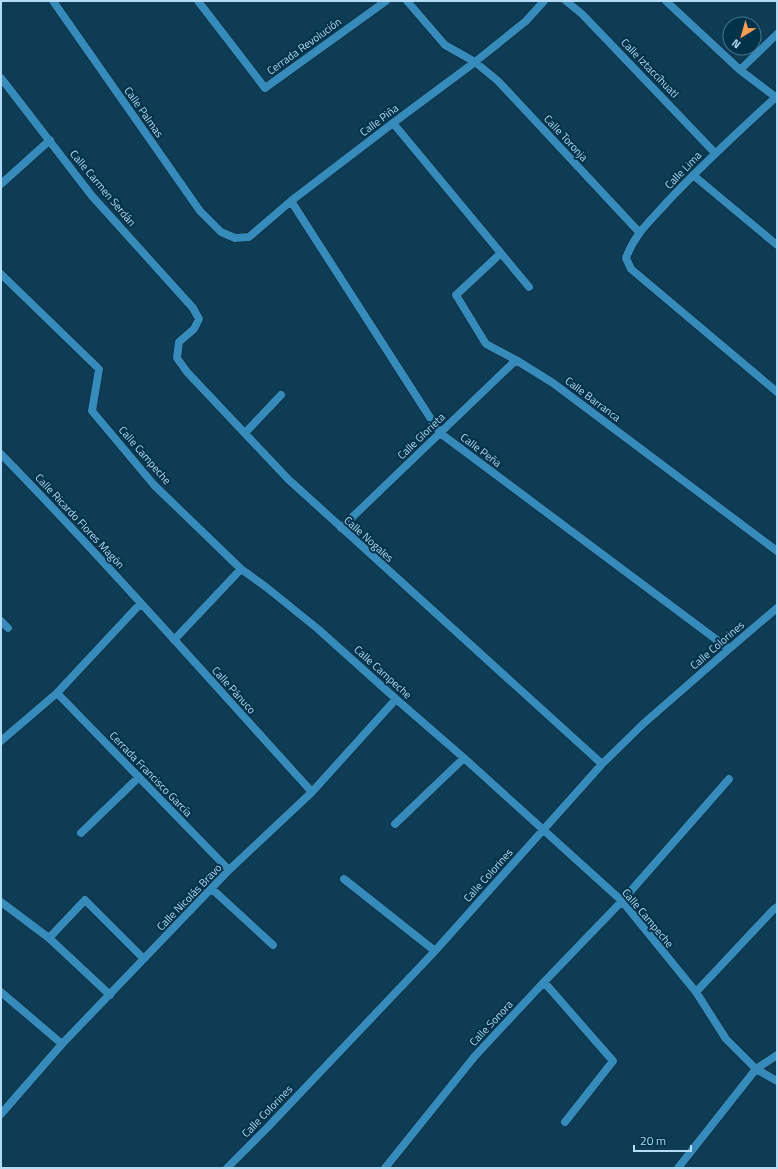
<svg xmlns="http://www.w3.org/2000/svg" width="778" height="1169" viewBox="0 0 778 1169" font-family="'Titillium Web',sans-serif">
  <rect width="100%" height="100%" fill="#0e3c55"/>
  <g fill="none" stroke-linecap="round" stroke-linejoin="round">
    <!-- minor casing -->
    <g stroke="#072231" stroke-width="9">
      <path id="minor" d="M53,1L200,211L221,232L235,238L249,237L291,201L393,123L475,62L526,21L544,1
        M198,1L265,88L386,1
        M407,1L445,45L475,62L498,81L639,232
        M566,1L582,14L715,153
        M666,1L740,70L777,98
        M740,70L777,34
        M1,78L92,196L193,308L199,319L194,329L179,342L177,358L187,372L288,479L602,764
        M776,97C739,131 703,164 669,200C652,219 635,233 626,258L631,269L777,392
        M393,123L529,287
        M693,175L777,245
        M1,184L50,140
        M291,201L440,433L729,649
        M501,253L456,295L486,344L516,360L553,383L777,551
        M1,274L99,369L92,411L154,485L241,569L266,587L318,629L396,699L464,758L622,901L696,992L726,1039L756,1069L777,1081
        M245,433L281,395
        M1,454C108,564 209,679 312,792
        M341,528L516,360
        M1,621L8,628
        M174,640L241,569
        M57,693L229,870
        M1,741L57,693L141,603
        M395,824L464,758
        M81,833L139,777
        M344,879L435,951
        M212,889L273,945
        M1,902L49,938L110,995
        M49,938L85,900L144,959
        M544,982L613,1061L565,1122
        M1,992L62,1044
        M696,992L774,909L777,907
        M1,1114L62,1044L229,870L312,792L396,699
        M227,1168L267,1128L435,951L602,764L643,724L729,649L777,608
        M385,1168L475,1056L544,982L622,901L729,779
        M678,1168L756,1069L777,1055"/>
    </g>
    <!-- minor -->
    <use href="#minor" stroke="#368bbb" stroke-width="8"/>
  </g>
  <g text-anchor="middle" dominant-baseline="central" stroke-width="4" stroke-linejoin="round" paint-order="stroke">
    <!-- street labels -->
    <g font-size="11" fill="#b5dcf6" stroke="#01324a">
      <text transform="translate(304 46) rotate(-36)">Cerrada Revolución</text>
      <text transform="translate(650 68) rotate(46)">Calle Iztaccíhuatl</text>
      <text transform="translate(144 112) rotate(55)">Calle Palmas</text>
      <text transform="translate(379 120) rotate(-37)">Calle Piña</text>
      <text transform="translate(566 138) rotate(47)">Calle Toronja</text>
      <text transform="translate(683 170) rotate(-46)">Calle Lima</text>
      <text transform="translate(103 188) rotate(50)">Calle Carmen Serdán</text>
      <text transform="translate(593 399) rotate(37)">Calle Barranca</text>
      <text transform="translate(421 436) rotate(-44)">Calle Glorieta</text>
      <text transform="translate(481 450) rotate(37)">Calle Peña</text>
      <text transform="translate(145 455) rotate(49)">Calle Campeche</text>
      <text transform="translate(80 521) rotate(47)">Calle Ricardo Flores Magón</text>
      <text transform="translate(369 539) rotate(42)">Calle Nogales</text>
      <text transform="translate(717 645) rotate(-41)">Calle Colorines</text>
      <text transform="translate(383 672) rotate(42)">Calle Campeche</text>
      <text transform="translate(234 690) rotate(48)">Calle Pánuco</text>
      <text transform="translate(151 774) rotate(46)">Cerrada Francisco García</text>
      <text transform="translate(488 875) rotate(-48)">Calle Colorines</text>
      <text transform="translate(189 897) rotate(-46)">Calle Nicolás Bravo</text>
      <text transform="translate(648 918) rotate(50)">Calle Campeche</text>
      <text transform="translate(491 1023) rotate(-47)">Calle Sonora</text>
      <text transform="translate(267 1111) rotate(-46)">Calle Colorines</text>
    </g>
  </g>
  <!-- border -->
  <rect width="778" height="1169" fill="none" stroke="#b5dcf6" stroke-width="4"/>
  <!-- north arrow -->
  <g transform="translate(742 36) rotate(217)"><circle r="19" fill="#01324a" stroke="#49768f"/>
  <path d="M0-3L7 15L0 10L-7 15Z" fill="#fc9d52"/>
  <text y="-6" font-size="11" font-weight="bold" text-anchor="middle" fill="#b5dcf6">N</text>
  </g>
  <!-- scale -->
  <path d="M634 1145v6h57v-6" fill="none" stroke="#b5dcf6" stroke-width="2"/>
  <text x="640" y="1145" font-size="12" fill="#b5dcf6" stroke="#01324a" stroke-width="3" paint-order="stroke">20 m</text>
</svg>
